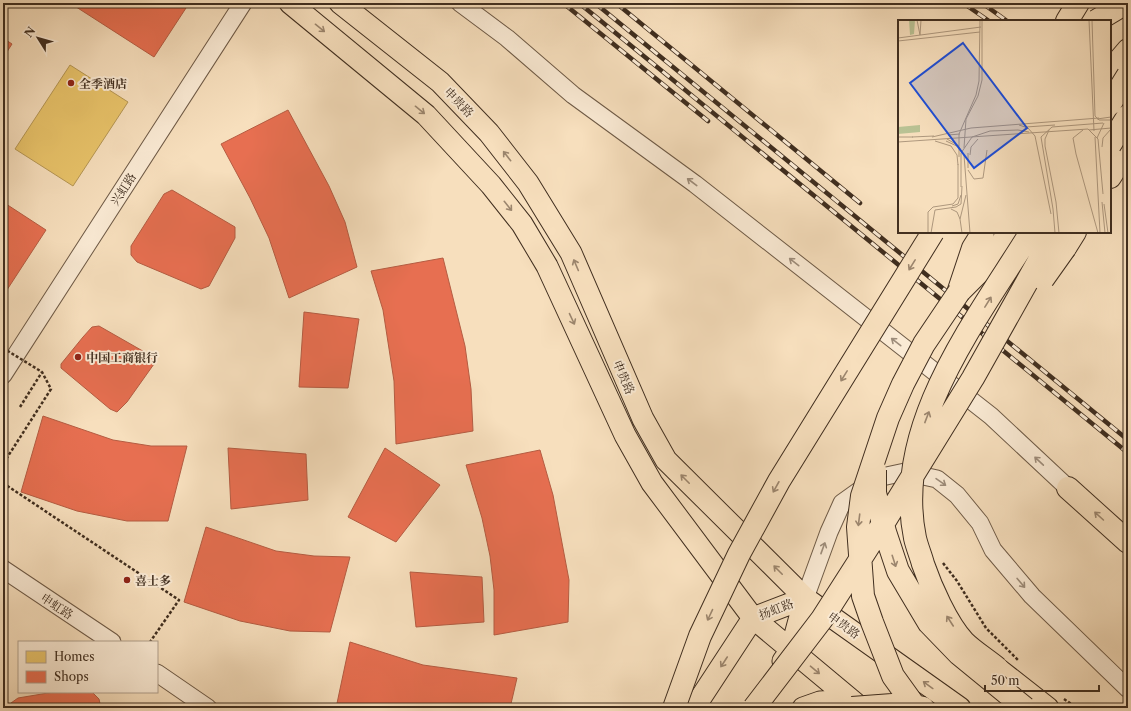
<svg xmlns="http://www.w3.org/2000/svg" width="1131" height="711" viewBox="0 0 1131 711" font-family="'Libre Caslon Text','Noto Serif SC',serif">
  <rect width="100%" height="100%" fill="#f7dfbd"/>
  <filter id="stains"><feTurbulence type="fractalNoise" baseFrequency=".005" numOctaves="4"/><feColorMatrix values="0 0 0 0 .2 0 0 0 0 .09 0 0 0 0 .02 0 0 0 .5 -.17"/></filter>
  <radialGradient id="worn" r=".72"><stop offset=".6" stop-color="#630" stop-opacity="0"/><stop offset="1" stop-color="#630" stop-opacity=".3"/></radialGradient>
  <!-- homes -->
  <path fill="#e9c46a" stroke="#b69754" d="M70,65L128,102L73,186L15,149Z"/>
  <!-- shops -->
  <path fill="#e76f51" stroke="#b55c42" d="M70,3H179L186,8L154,57Z
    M3,38L12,44L3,58Z
    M288,110L329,186L345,222L357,267L289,298L269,238L250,198L221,144Z
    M172,190L235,227V238L209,286L201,289L137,262L131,255V246L164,194Z
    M3,202L46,230L3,296Z
    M443,258L465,346L471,389L473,431L396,444L394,381L383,310L371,271Z
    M304,312L359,319L348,388L299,387Z
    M99,326L155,358L154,364L127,402L117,412L110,409L61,368V364L83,337L92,327Z
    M43,416L113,440L151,446H187L168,521H127L77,511L21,492Z
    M228,448L306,454L308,500L231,509Z
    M385,448L440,485L396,542L348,517Z
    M540,450L553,495L569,580L568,622L494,635V590L490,556L482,518L466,465Z
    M206,527L276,551L314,556L350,557L330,632L290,631L240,621L184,602Z
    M410,572L482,577L484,622L416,627Z
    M350,642L423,665L517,678L510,708H336Z
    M54,692H92L99,699L101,708H8L11,703L18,698Z"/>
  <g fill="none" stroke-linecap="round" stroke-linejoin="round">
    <!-- minor casing -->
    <g stroke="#6e5a46" stroke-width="19">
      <path id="minor" d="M460,3L507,38L573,95L695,184L991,416L1068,488
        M3,375L243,3
        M3,569L112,642
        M805,598L829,532L842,503L877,478L905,472L937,479L957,495L980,523L993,550L1032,596L1128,689
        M157,673L208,708"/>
    </g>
    <!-- major casing -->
    <g stroke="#402e1f" stroke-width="23">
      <path id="major" d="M290,3L426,115L491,185L522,224L547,266L625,435L652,483L753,618L861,708
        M340,3L440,82L489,133L528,183L571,253L643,419L666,460L805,598L960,708
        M783,661L791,650L805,598
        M997,668L1048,708
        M694,708L753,618L805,598
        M803,708L820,702L850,700"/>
    </g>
    <!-- highway casing -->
    <g stroke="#402e1f" stroke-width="24">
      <path id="highway" d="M1067,21L1078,3
        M1110,71L1128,50
        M1110,177L1128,149
        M1065,248L1075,232
        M959,290L973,248L983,232
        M959,292L990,261L1009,232
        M1068,488L1128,542"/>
    </g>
    <!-- path -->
    <path stroke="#402e1f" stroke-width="2.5" stroke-dasharray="3 2" stroke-linecap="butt" d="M20,407L42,372
      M3,483L179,600L150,642
      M943,563L957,581L986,628L1018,660
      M1064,699L1077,708"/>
    <!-- minor -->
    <use href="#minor" stroke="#faead4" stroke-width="17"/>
    <!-- major -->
    <use href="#major" stroke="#f7dfbd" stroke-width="21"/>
    <!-- highway -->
    <use href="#highway" stroke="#f7dfbd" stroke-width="22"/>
    <!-- rail casing -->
    <g stroke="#402e1f" stroke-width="4.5">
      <path id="rail" d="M563,3L708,121
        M579,3L1128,453
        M595,3L1128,440
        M616,3L860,203
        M963,3L989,21
        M982,3L1007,21
        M1110,94L1128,106
        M1110,106L1128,119"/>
    </g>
    <!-- rail -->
    <use href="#rail" stroke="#faead4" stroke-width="3" stroke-dasharray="9" stroke-linecap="butt"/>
    <!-- highway-bridge casing -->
    <g stroke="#402e1f" stroke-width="24" stroke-linecap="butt">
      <path id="highway-bridge" d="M1096,21L1126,3
        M1110,104L1128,75
        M1110,145L1128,116
        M1043,279L1065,248
        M875,470V493L885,532L898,571L929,623L959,654L1025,708
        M997,668C986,659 973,651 964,642C947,624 931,587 923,564C921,556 917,547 915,538C892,426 976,321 1031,232
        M674,708L700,636L739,554L779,481L933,232
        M754,708L822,619L886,519L973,378L1055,232
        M852,708L906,704L923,708
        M916,708L893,676L872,622L863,596L858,527L862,496L888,418L903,384L924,344L959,292"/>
    </g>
    <!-- path-bridge -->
    <path stroke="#402e1f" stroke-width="2.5" stroke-dasharray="3 2" stroke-linecap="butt" d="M3,348L42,372L51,389L3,464"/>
    <!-- highway-bridge -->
    <use href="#highway-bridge" stroke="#f7dfbd" stroke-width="22"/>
  </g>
  <!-- one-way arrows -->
  <defs><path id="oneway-shaft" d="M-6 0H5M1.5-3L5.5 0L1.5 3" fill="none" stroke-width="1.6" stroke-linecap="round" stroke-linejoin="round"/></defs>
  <g stroke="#9c866e">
    <use href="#oneway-shaft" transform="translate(320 28) rotate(39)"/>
    <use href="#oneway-shaft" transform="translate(420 110) rotate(39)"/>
    <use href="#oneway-shaft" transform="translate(507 156) rotate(-128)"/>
    <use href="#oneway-shaft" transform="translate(508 206) rotate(51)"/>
    <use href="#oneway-shaft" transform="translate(576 265) rotate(-113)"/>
    <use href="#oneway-shaft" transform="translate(912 265) rotate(122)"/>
    <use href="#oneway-shaft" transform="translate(988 302) rotate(-58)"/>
    <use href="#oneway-shaft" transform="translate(572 319) rotate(65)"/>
    <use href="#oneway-shaft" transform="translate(844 376) rotate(122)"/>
    <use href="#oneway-shaft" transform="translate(927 417) rotate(-69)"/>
    <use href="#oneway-shaft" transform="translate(685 479) rotate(-135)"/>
    <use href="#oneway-shaft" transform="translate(776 487) rotate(119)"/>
    <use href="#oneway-shaft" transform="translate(1099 516) rotate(-138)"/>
    <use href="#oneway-shaft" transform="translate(859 520) rotate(97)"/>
    <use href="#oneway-shaft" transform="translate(894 561) rotate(72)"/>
    <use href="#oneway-shaft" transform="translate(778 570) rotate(-135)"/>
    <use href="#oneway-shaft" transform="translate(710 615) rotate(115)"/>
    <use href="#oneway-shaft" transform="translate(950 621) rotate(-123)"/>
    <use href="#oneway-shaft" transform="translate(724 662) rotate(123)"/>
    <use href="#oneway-shaft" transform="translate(815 670) rotate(40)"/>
    <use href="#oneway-shaft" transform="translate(928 685) rotate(-144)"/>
  </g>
  <g stroke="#9d8c7a">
    <use href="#oneway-shaft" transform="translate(692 182) rotate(-143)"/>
    <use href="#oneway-shaft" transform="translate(794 262) rotate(-142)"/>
    <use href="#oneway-shaft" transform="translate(896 342) rotate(-142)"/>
    <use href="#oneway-shaft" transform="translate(1039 461) rotate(-137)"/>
    <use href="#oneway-shaft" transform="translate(941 482) rotate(35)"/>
    <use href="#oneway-shaft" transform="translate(823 548) rotate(-70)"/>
    <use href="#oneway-shaft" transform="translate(1021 583) rotate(50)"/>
  </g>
  <!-- markers -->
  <g fill="#8f2418" stroke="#faead4" stroke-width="1.5">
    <circle cx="71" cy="83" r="4"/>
    <circle cx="78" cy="357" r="4"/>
    <circle cx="127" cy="580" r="4"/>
  </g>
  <g text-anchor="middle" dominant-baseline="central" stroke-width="4" stroke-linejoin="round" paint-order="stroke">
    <!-- poi labels -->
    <g font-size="12" font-weight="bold" fill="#402e1f" stroke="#faead4" text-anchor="start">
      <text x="79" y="83">全季酒店</text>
      <text x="86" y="357">中国工商银行</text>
      <text x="135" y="580">喜士多</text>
    </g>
    <!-- street labels -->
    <g font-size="12" fill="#402e1f" stroke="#faead4">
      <text transform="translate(459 102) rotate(46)">申贵路</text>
      <text transform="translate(123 189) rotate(-57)">兴虹路</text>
      <text transform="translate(624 377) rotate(67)">申贵路</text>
      <text transform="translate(57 606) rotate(34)">申虹路</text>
      <text transform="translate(776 609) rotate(-21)">扬虹路</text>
      <text transform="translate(844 625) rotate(36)">申贵路</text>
    </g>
  </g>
  <!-- overview -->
  <g transform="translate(898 20)">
    <rect width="213" height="213" fill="#f7dfbd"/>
    <path d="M11,0H17L16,14L12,15ZM22,105V112L0,114V107Z" fill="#b9c294"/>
    <path fill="none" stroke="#ae987e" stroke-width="1" d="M19,0L22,15M191,0L196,111M194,0L197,96L201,100H212M22,15L23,0M0,18L83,7M0,21L82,12M199,99L213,97M121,105L130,108L137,116L153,194M128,107L157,105M151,110L147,119V126L158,182L161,213M191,110L213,108M50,115L62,114M0,117H15M14,117L36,116M34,117L73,108L201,98M197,117L202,213M199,118L206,103M49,119L61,126M37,121L53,126L59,135L60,145M48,121L61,127L66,135L72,213M0,122L190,109L200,119L205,174M204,127L205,118L213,109M66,128L68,99L80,76L84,60V0M178,134L200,213M178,134L175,118L185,110M72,135L73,127L80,119M61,137V114L78,75L81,61L82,0M70,148V133M70,150L76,159L85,158L89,130M63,167V133L74,117L92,111L120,110L131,112M204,182L207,213M206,184L210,213M54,186L60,184L63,175M53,189L59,192L62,199M37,190L58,187L63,184L64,166M30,213V192L35,187L55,184L60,178V144M33,213L37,190M64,213L62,199L68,175M157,213L155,189L143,117L154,107L205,103"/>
    <path fill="#1d4ed8" fill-opacity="0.15" stroke="#1d4ed8" stroke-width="2" d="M65,23L129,108L76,148L12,63Z"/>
    <rect width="213" height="213" fill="none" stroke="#402e1f" stroke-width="2"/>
  </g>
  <!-- margin -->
  <rect width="1131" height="711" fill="none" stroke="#f7dfbd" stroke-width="16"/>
  <rect x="4" y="4" width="1123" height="703" fill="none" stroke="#402e1f" stroke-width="2"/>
  <rect x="8" y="8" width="1115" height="695" fill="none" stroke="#402e1f"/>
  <!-- legend -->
  <rect x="18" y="641" width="140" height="52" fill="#faead4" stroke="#b09f8c"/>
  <rect x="26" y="651" width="20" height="12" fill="#e9c46a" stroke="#b09f8c"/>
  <text x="54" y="661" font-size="12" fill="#402e1f">Homes</text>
  <rect x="26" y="671" width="20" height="12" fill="#e76f51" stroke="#b09f8c"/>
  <text x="54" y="681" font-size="12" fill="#402e1f">Shops</text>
  <!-- north arrow -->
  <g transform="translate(38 38) rotate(307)" stroke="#faead4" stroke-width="3" paint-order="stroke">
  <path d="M0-3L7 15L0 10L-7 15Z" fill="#402e1f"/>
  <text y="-6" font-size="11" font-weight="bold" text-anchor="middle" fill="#402e1f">N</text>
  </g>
  <!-- scale -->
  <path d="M985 685v6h114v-6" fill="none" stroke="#402e1f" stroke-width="2"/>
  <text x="991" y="685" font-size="12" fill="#402e1f" stroke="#faead4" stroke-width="3" paint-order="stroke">50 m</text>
  <rect width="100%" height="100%" filter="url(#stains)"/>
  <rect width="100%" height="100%" fill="url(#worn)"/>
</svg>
